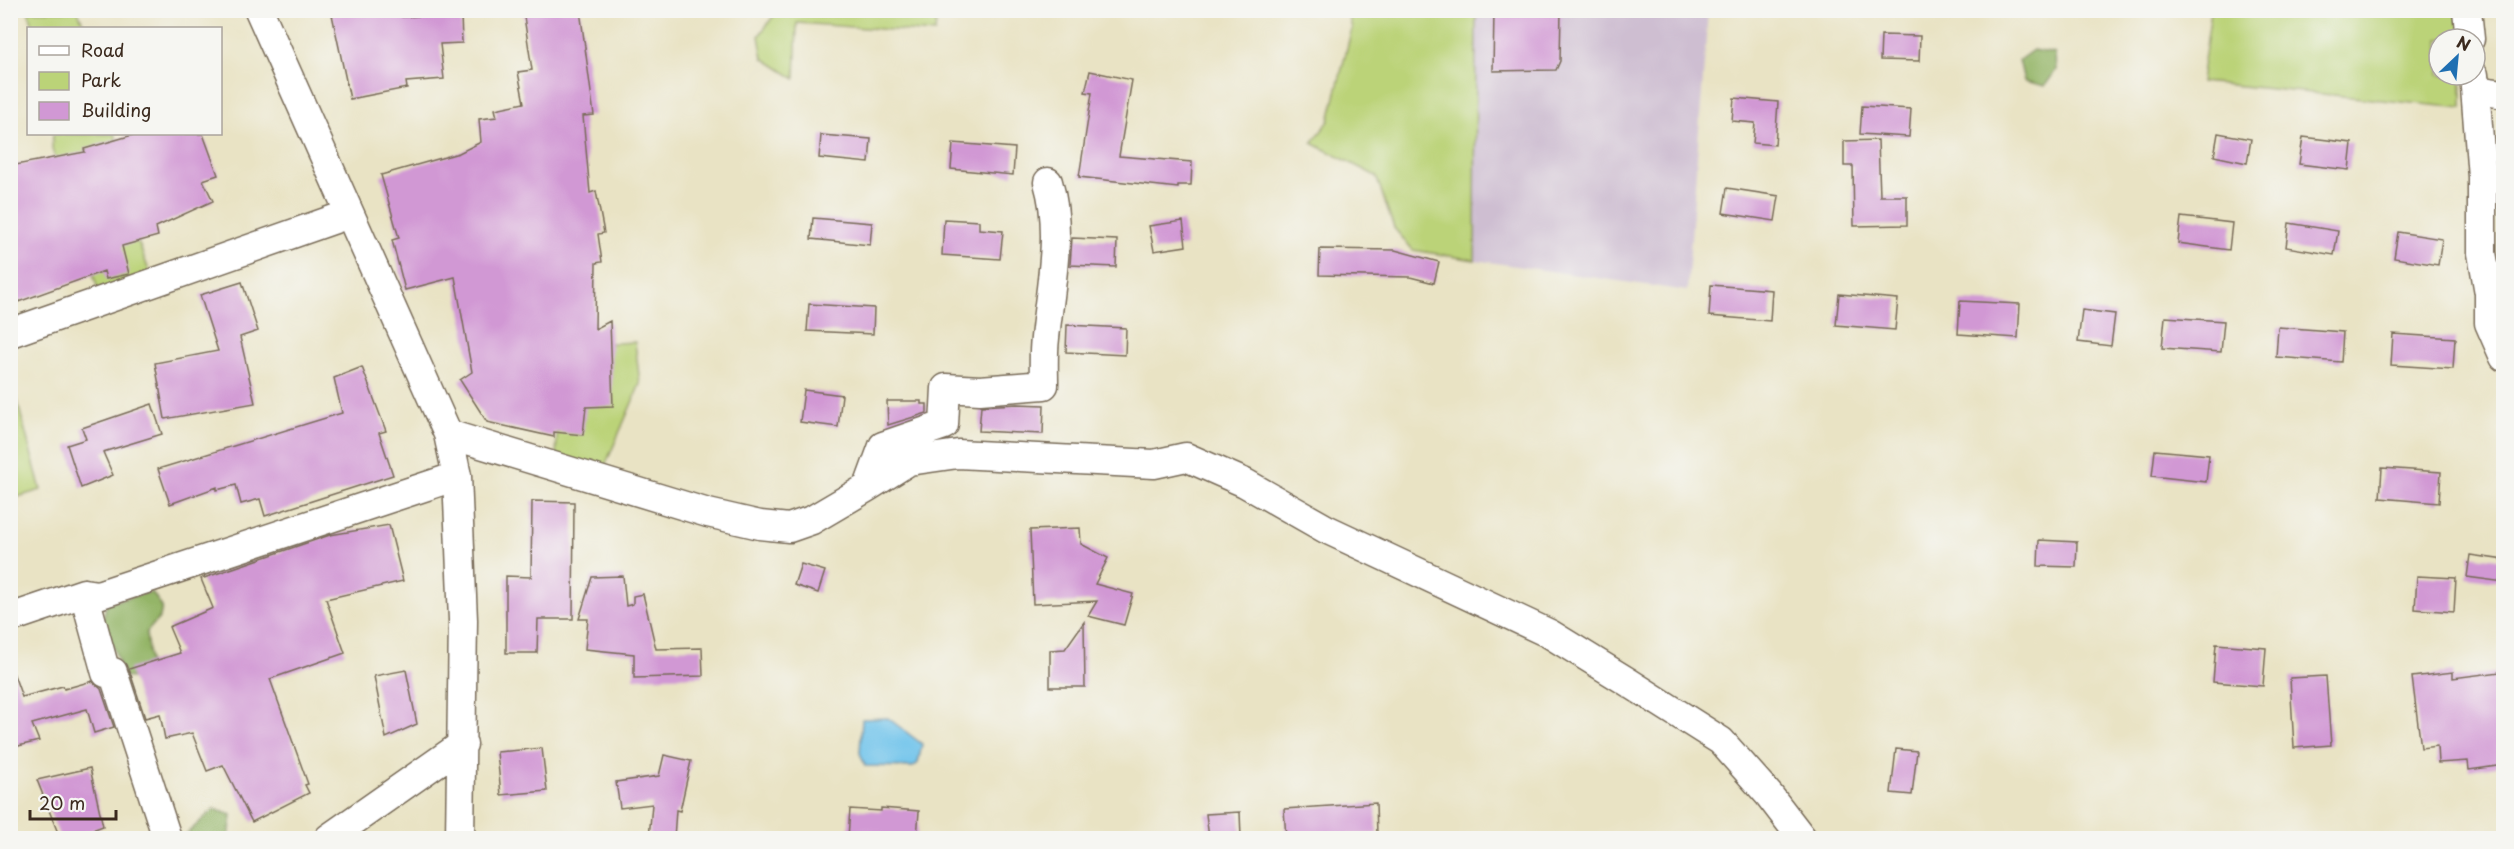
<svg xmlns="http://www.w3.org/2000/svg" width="2514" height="849" viewBox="0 0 2514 849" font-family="'Playpen Sans',sans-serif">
  <rect width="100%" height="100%" fill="#f6f6f2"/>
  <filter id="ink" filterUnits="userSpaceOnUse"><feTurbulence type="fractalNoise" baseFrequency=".0167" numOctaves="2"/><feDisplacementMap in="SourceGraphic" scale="12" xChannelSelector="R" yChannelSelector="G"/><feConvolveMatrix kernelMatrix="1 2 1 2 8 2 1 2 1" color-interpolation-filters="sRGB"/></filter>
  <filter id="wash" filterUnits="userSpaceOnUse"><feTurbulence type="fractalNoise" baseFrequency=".008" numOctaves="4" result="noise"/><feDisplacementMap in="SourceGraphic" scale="24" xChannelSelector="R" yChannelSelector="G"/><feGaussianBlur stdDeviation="1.35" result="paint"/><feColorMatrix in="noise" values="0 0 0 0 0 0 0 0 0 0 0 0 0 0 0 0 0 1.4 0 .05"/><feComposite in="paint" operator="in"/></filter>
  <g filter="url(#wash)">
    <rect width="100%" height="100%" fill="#e9e3c4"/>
    <!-- industrial -->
    <path fill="#cebed1" d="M1476,11H1708L1687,291L1475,260Z"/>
    <!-- green -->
    <path fill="#bbd378" stroke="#7b7e4b" stroke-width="1.5" d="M28,11H78L85,28H34Z
      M777,11V10L937,11L935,33L797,23L795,79L763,58L759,36Z
      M1347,11H1476L1475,260L1413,250L1394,228L1376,176L1312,143L1329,121L1352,28Z
      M2211,11H2460L2462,39H2439V75H2462V108L2201,82Z
      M53,134H115L139,244L151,276L99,292L52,149Z
      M635,342L640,384L602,473L556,461L560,346Z
      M11,378L41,490L11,499H10Z"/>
    <!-- forest -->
    <path fill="#94b568" stroke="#687043" stroke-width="1.5" d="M2033,50L2055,54L2056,70L2045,86L2024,81L2019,60Z
      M152,592L162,607L160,617L146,633L150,666L140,679L124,677L103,618L107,603Z
      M214,809L232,815L229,838H182Z"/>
    <!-- water -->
    <path fill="#6ec3eb" stroke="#547684" stroke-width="1.5" d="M888,718L922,744L918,763L913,767L865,766L860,753L862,719Z"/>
    <g id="blocks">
      <!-- building -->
      <path fill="#d198d4" d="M331,10H401L402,17L461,14L462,43L440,44L444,79L406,82L407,88L350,99Z
        M523,10H580L594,115L583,116L590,193L596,191L604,233L598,234L602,262L596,263L595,329L610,321L613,406L586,407L583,435L554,432V437L487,422L460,380L472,372L455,277L405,290L392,240L399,238L381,175L459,153L481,142L479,119L497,117L495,109L524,103L518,72L532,70Z
        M1494,10H1561L1560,61L1556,70L1493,71Z
        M1881,35L1920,36L1919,61L1880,60Z
        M1090,71L1132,80L1119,156L1192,162L1191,185H1178V188L1079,177L1092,93L1085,92Z
        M1734,98L1778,102L1775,145L1753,143L1755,123L1732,121Z
        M1862,106L1911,109L1909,137L1860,134Z
        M2218,133L2251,139L2247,163L2214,156Z
        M136,134H203L218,175L203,180L213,201L156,227L158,236L122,246L129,274L106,279L104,271L10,305V166L85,152L84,149Z
        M821,135L871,139L869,163L819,158Z
        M2303,137L2352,143L2349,170L2299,164Z
        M1878,140L1880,196H1907V225L1854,226L1853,166H1844V141Z
        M953,143L1015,148L1013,175L951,169Z
        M1727,188L1779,196L1775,221L1723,213Z
        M2181,217L2232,223L2229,250L2178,243Z
        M813,218L872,223L870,245L811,239Z
        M944,219L979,221V229L1003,231L1000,259L942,255Z
        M1183,221L1186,246L1154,251L1149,226Z
        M2289,223L2338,231L2334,255L2286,247Z
        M2398,232L2442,239L2438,265L2394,258Z
        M1072,238L1117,240L1116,267L1070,265Z
        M1320,249L1395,250L1439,262L1434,283L1410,277L1319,275Z
        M242,282L258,331L240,337L255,403L165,419L155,363L218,351L200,295Z
        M1711,285L1772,290L1770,321L1709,316Z
        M1839,294L1898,299L1895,330L1836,325Z
        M1960,301L2020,304L2018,338L1958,334Z
        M809,304L874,308L873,334L807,331Z
        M2082,310L2115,314L2111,346L2078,342Z
        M2165,317L2224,321L2221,352L2162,348Z
        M1067,325L1126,328L1125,355L1066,352Z
        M2278,327L2343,332L2341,362L2276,357Z
        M2393,334L2455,338L2453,369L2391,365Z
        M362,367L386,431L379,433L393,475L265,516L260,499L241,504L236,485L217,490V487L170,504L158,469L342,413L334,378Z
        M804,390L842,395L838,427L800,422Z
        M887,401H921V404H927V413L888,425Z
        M152,404L162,434L103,452L113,475L81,488L67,445L86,439L82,428Z
        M1017,404L1044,405L1043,434L979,431L981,406Z
        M2155,450L2209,455L2206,482L2152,476Z
        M2382,468L2441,472L2439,503L2380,498Z
        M532,501L574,502L573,619H538L537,653H506V576L531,577Z
        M389,525L403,581L326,599L345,653L270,679L308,784L305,785L309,793L252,822L223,765L207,771L192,733L165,739L160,714L145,718L129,669L180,653L169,627L213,608L201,579L330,535Z
        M1080,528L1081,544L1108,558L1095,584L1133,594L1124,625L1088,616L1097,601L1033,604L1030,530Z
        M2039,540L2077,542L2076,567L2038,566Z
        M2470,555L2504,560V582L2467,577Z
        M801,564L825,571L818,593L794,585Z
        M623,576L626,606L633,604V596L643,594L656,649L702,648L703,676L634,678V654L585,649L588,619H579L592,577Z
        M2417,576L2456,578L2454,612L2415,609Z
        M1084,622L1085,687H1050V650L1065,649Z
        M2216,644L2266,648L2263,686L2213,682Z
        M406,670L417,724L386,738L374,676Z
        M13,672L22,697L63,686L64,689L92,681L101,689L114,727L94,733L87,709L32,724L39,741L10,748V673Z
        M2453,672V678L2500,672L2504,705V765L2469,770L2468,761L2438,763L2437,746L2421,748L2412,677Z
        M2326,676L2331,745L2294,748L2290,678Z
        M542,748L547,791L501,795L497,752Z
        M1896,749L1917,751L1912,795L1891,793Z
        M664,755L691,761L680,811L676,810L674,838H649L652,804L620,808L616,782L659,776Z
        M90,768L103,826L71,838H60L37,780Z
        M1376,803L1377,834L1343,835V838H1286L1284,809Z
        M881,808L919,811L917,838H848L850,809L881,811Z
        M1240,812L1241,838H1209L1206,814Z"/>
    </g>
  </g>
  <g filter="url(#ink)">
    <use href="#blocks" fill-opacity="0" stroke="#786b58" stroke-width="1.5"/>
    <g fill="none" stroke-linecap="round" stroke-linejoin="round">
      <!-- minor casing -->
      <g stroke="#786b58" stroke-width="31">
        <path id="minor" d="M259,10L448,434L457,476L463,620L460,838
          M2467,10L2470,39
          M2474,75L2482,177V253L2489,293V323L2504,357
          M2476,90L2504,94
          M10,333L349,214
          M448,434L708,513L760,525L789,528L812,520L868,487L883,446L944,425L946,388L980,390L1044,385C1044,370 1043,354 1045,338C1050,287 1063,232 1048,182
          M868,487L909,461L958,454L1154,464L1186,457L1245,483L1326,529L1550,634L1628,682L1721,741L1769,795L1802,838
          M84,593L106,673L113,672L167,838
          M10,618L84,593L98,595L457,476
          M329,838L463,744"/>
      </g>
      <!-- minor -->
      <use href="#minor" stroke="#fff" stroke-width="28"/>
    </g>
  </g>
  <!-- margin -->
  <rect width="2514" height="849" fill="none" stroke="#f6f6f2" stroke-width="36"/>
  <!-- legend -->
  <rect x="27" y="27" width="195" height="108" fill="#f6f6f2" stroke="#aba49d" stroke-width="1.5"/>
  <rect x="39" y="46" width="30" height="9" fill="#ffffff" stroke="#aba49d" stroke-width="1.5"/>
  <text x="81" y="57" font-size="18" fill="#3b2a1e">Road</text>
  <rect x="39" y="72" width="30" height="18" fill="#bbd378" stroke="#aba49d" stroke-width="1.5"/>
  <text x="81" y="87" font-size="18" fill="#3b2a1e">Park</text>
  <rect x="39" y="102" width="30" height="18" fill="#d198d4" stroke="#aba49d" stroke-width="1.5"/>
  <text x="81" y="117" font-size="18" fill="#3b2a1e">Building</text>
  <!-- north arrow -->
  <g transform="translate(2457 57) rotate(26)"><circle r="28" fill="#f6f6f2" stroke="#aba49d" stroke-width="1.5"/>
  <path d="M0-4.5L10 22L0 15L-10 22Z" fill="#1f6fb2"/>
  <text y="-9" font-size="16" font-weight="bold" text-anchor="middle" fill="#3b2a1e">N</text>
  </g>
  <!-- scale -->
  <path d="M30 810v9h86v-9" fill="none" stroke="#3b2a1e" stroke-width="3"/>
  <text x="39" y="810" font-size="18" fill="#3b2a1e" stroke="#f6f6f2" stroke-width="4.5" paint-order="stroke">20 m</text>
</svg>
